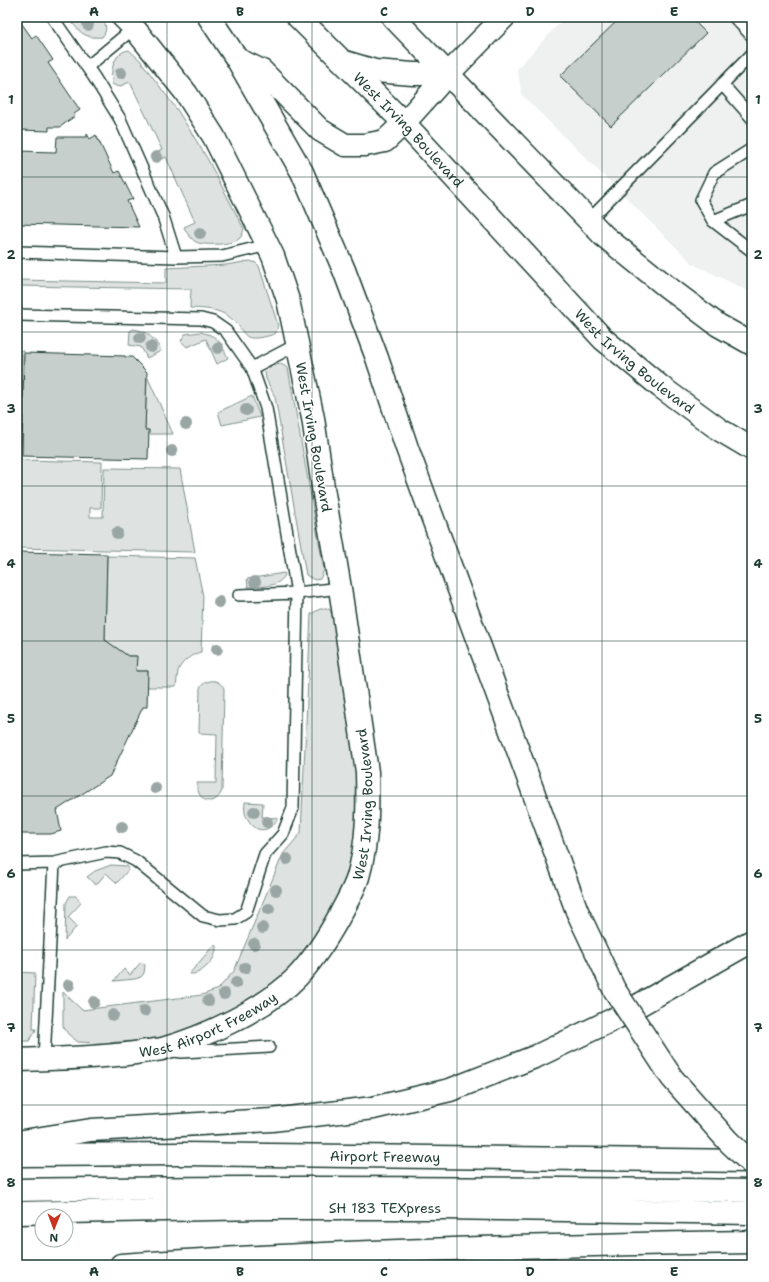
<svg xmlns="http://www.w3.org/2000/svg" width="769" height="1282" viewBox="0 0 769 1282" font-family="'Shantell Sans',sans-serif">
  <rect width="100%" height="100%" fill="#fff"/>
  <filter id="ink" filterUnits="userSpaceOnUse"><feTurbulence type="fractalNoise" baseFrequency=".025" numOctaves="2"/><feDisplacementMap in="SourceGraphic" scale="8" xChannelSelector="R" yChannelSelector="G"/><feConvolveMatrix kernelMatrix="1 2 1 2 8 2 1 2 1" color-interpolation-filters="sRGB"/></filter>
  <g filter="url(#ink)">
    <!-- built -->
    <path fill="#eef1f0" d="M565,17H752V293L693,264L522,95L517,69Z"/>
    <!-- green -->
    <path fill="#dee3e2" stroke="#7e908b" d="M68,17H102C106,25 108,30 102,37C83,39 78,30 68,17Z
      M129,50L140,60L178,111L207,158L244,229C243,232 242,236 240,238C234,245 204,246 196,242C191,239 186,232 184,227L195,222L166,157L153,163L150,156L162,150L130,82L118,87L112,84C110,70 114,52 129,50Z
      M250,261L256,263L259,266L277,322L278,328L275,334C269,336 253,340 248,337C244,335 241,329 238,325C224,309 210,309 190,308L191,289L17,286V280L166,283V268L226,265Z
      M133,329C146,330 157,340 161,351L147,358L141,347L129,345L130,331Z
      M200,332C219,336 220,342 228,358L217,364L206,339L187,347L181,341L185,334Z
      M17,350L23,351L21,460L102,462L101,508H90V517H103L104,468L180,469L195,552L17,548Z
      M281,364L288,368L324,570L320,579L315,580L306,575L275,397L266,379L265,372L271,366Z
      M147,376L173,434H149V430H145Z
      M252,396L260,417L222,425L218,412Z
      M107,556L195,558L203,596L201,652C192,654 181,662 178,671C177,676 177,682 176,687H147L148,671H136V656H128L105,640Z
      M284,573L285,575C279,587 261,587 248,587L247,579Z
      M320,609H329L334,617L361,771L360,821L348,875L332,918L281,981L235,1011L193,1030L155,1040L99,1043L78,1042L68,1034L63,1026V992L82,1010L202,995L218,989L234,971L283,854L301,833L311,614Z
      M210,681C217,680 220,683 224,688L222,790C217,807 197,804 197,783H216L217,734L199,733L200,688L204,683Z
      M245,802L263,803L262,817L278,818C271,831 258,835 249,821C247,818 245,815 245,812C244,809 245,805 245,802Z
      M111,865L127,866L129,869L117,883L106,873L96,885L87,877L95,871Z
      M70,896H76L81,903L68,917L77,926L65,940L66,903Z
      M214,945L216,946C217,957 208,967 199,972C196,974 192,974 189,974Z
      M141,962L145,965L144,973L141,977L135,979L114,981L124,969L130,975Z
      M17,972L35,973L33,1029H36L35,1032L29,1041H17Z"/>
    <!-- building -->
    <path fill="#c7cfcc" stroke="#1f3d34" d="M17,17L32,38L36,35L53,60L48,63L80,110L74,114L75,116L60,127H49V131L19,130V124H17Z
      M621,17H690L706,33L611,126L560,76Z
      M87,134L90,139L96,135L114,173L119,171L133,199L127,201L139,227L17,224V151L56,152L57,137H87Z
      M24,353L125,356V357H132L147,372L145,430H149L148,459L22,456Z
      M17,552L107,554L105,640L128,656H137L136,671H148L147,707H143L110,776L57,810L61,831L51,834H17Z"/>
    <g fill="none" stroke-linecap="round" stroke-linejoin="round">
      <!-- lane casing -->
      <g stroke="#1f3d34" stroke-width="14">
        <path id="lane" d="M52,17L94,77L120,119L163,216L176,257L222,256L268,245
          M734,17L752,36
          M87,67L134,28
          M722,84L752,118
          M752,149L714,173L701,200L713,221L752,251
          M589,220L752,54
          M713,221L752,205
          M17,252L176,257
          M17,315L201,319L213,322L226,331L252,368L266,408L297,593L293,808L283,834L265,854L246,912L235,919L220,920L203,916L136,861L120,853L106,852L54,863L17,864
          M252,368L298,344
          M239,595L297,593L340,588
          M174,1051L182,1052L269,1047
          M44,1060L54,863"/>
      </g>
      <!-- secondary casing -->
      <g stroke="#1f3d34" stroke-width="25">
        <g id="secondary">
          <path d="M393,17L604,236L666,286L718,325L752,344"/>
          <path d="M404,123L448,74L504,17"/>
          <path id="s1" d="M17,1060C56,1059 96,1058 135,1053C143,1051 153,1051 162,1049C203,1038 267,1008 297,977C314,959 328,937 340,915C346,903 354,890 358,877C368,842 368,807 367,772L340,588L324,494L313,418L288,300L273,256L214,137L186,93L134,28L123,17"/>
        </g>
      </g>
      <!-- primary casing -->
      <g stroke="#1f3d34" stroke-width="25">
        <g id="primary">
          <path d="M209,17L237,59L262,71L320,130L345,145H365L385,141L404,123"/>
          <path id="s2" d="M298,17L404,123L603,339L661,387L720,430L752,449"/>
          <path d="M345,62L375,71L413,74H448"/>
        </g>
      </g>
      <!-- highway casing -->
      <g stroke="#1f3d34" stroke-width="25">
        <g id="highway">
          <path d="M237,59L302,172L344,270L377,358L407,448L577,911"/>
          <path d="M17,1142L91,1130L272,1120L373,1108L450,1090L537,1056L616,1018L752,941"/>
          <path id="s3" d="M17,1155L184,1154L752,1161"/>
          <path d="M17,1190C262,1186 507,1188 752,1191"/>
          <path id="s4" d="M17,1213L261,1208H444L752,1213"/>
          <path d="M121,1265C331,1251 541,1245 752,1242"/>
        </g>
      </g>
      <!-- lane -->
      <use href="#lane" stroke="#fff" stroke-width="11"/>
      <!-- secondary -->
      <use href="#secondary" stroke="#fff" stroke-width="22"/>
      <!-- primary -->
      <use href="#primary" stroke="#fff" stroke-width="22"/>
      <!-- highway -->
      <use href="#highway" stroke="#fff" stroke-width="22"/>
      <!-- highway-bridge casing -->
      <g stroke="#1f3d34" stroke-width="25" stroke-linecap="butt">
        <path id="highway-bridge" d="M577,911L614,989L672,1078L728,1141L752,1164"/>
      </g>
      <!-- highway-bridge -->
      <use href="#highway-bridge" stroke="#fff" stroke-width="22"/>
    </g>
    <!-- trees -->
    <g fill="#99a6a3">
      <circle cx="88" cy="25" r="6"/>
      <circle cx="121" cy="73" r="6"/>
      <circle cx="156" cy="157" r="6"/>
      <circle cx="200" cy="233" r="6"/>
      <circle cx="140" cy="338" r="6"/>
      <circle cx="151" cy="347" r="6"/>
      <circle cx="218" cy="348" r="6"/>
      <circle cx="246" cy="410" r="6"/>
      <circle cx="186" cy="424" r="6"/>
      <circle cx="172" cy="451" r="6"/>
      <circle cx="117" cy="533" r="6"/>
      <circle cx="255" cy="582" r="6"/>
      <circle cx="219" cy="602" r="6"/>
      <circle cx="217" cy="649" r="6"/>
      <circle cx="155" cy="788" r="6"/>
      <circle cx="254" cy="812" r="6"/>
      <circle cx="267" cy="822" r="6"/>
      <circle cx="122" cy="827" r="6"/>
      <circle cx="287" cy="859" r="6"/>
      <circle cx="276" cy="890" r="6"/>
      <circle cx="269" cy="909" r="6"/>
      <circle cx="262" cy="928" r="6"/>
      <circle cx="254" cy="944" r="6"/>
      <circle cx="245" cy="968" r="6"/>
      <circle cx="236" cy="983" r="6"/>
      <circle cx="69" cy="985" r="6"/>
      <circle cx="224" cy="994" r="6"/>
      <circle cx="208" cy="1001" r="6"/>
      <circle cx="94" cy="1002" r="6"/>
      <circle cx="144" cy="1011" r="6"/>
      <circle cx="113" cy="1015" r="6"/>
    </g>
  </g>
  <!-- grid -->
  <path fill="none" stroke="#1f3d34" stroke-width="1" stroke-opacity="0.55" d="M167,17V1265M312,17V1265M457,17V1265M602,17V1265M17,177H752M17,332H752M17,486H752M17,641H752M17,796H752M17,950H752M17,1105H752"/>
  <g text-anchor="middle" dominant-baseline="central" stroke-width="3" stroke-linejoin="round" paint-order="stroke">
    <!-- street labels -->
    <g font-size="14" fill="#1f3d34" stroke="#fff">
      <text stroke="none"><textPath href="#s2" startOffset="158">West Irving Boulevard</textPath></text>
      <text stroke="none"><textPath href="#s2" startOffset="482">West Irving Boulevard</textPath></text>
      <text transform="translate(314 437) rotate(80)">West Irving Boulevard</text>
      <text stroke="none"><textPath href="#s1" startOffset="491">West Irving Boulevard</textPath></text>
      <text stroke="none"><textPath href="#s1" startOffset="197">West Airport Freeway</textPath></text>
      <text stroke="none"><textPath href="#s3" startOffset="368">Airport Freeway</textPath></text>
      <text stroke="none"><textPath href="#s4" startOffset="368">SH 183 TEXpress</textPath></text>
    </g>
  </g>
  <!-- margin -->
  <rect width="769" height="1282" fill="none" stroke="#fff" stroke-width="44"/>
  <!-- north arrow -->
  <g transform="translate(54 1228) rotate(181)"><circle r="19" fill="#ffffff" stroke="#a5b1ae"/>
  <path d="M0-3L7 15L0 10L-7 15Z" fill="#c8321e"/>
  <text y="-6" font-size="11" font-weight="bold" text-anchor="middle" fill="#1f3d34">N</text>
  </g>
  <rect x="22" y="22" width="725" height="1238" fill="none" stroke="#1f3d34" stroke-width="1.5"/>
  <g font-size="13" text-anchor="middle" font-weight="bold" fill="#1f3d34">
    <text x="94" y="16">A</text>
    <text x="240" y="16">B</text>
    <text x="384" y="16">C</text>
    <text x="530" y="16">D</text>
    <text x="674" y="16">E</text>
    <text x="11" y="104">1</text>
    <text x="758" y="104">1</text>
    <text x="11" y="259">2</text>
    <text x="758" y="259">2</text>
    <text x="11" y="413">3</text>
    <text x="758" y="413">3</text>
    <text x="11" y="568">4</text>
    <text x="758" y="568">4</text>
    <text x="11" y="723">5</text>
    <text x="758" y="723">5</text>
    <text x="11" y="878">6</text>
    <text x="758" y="878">6</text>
    <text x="11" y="1032">7</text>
    <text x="758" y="1032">7</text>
    <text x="11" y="1187">8</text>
    <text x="758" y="1187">8</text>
    <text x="94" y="1276">A</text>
    <text x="240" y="1276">B</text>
    <text x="384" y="1276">C</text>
    <text x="530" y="1276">D</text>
    <text x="674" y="1276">E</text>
  </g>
</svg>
